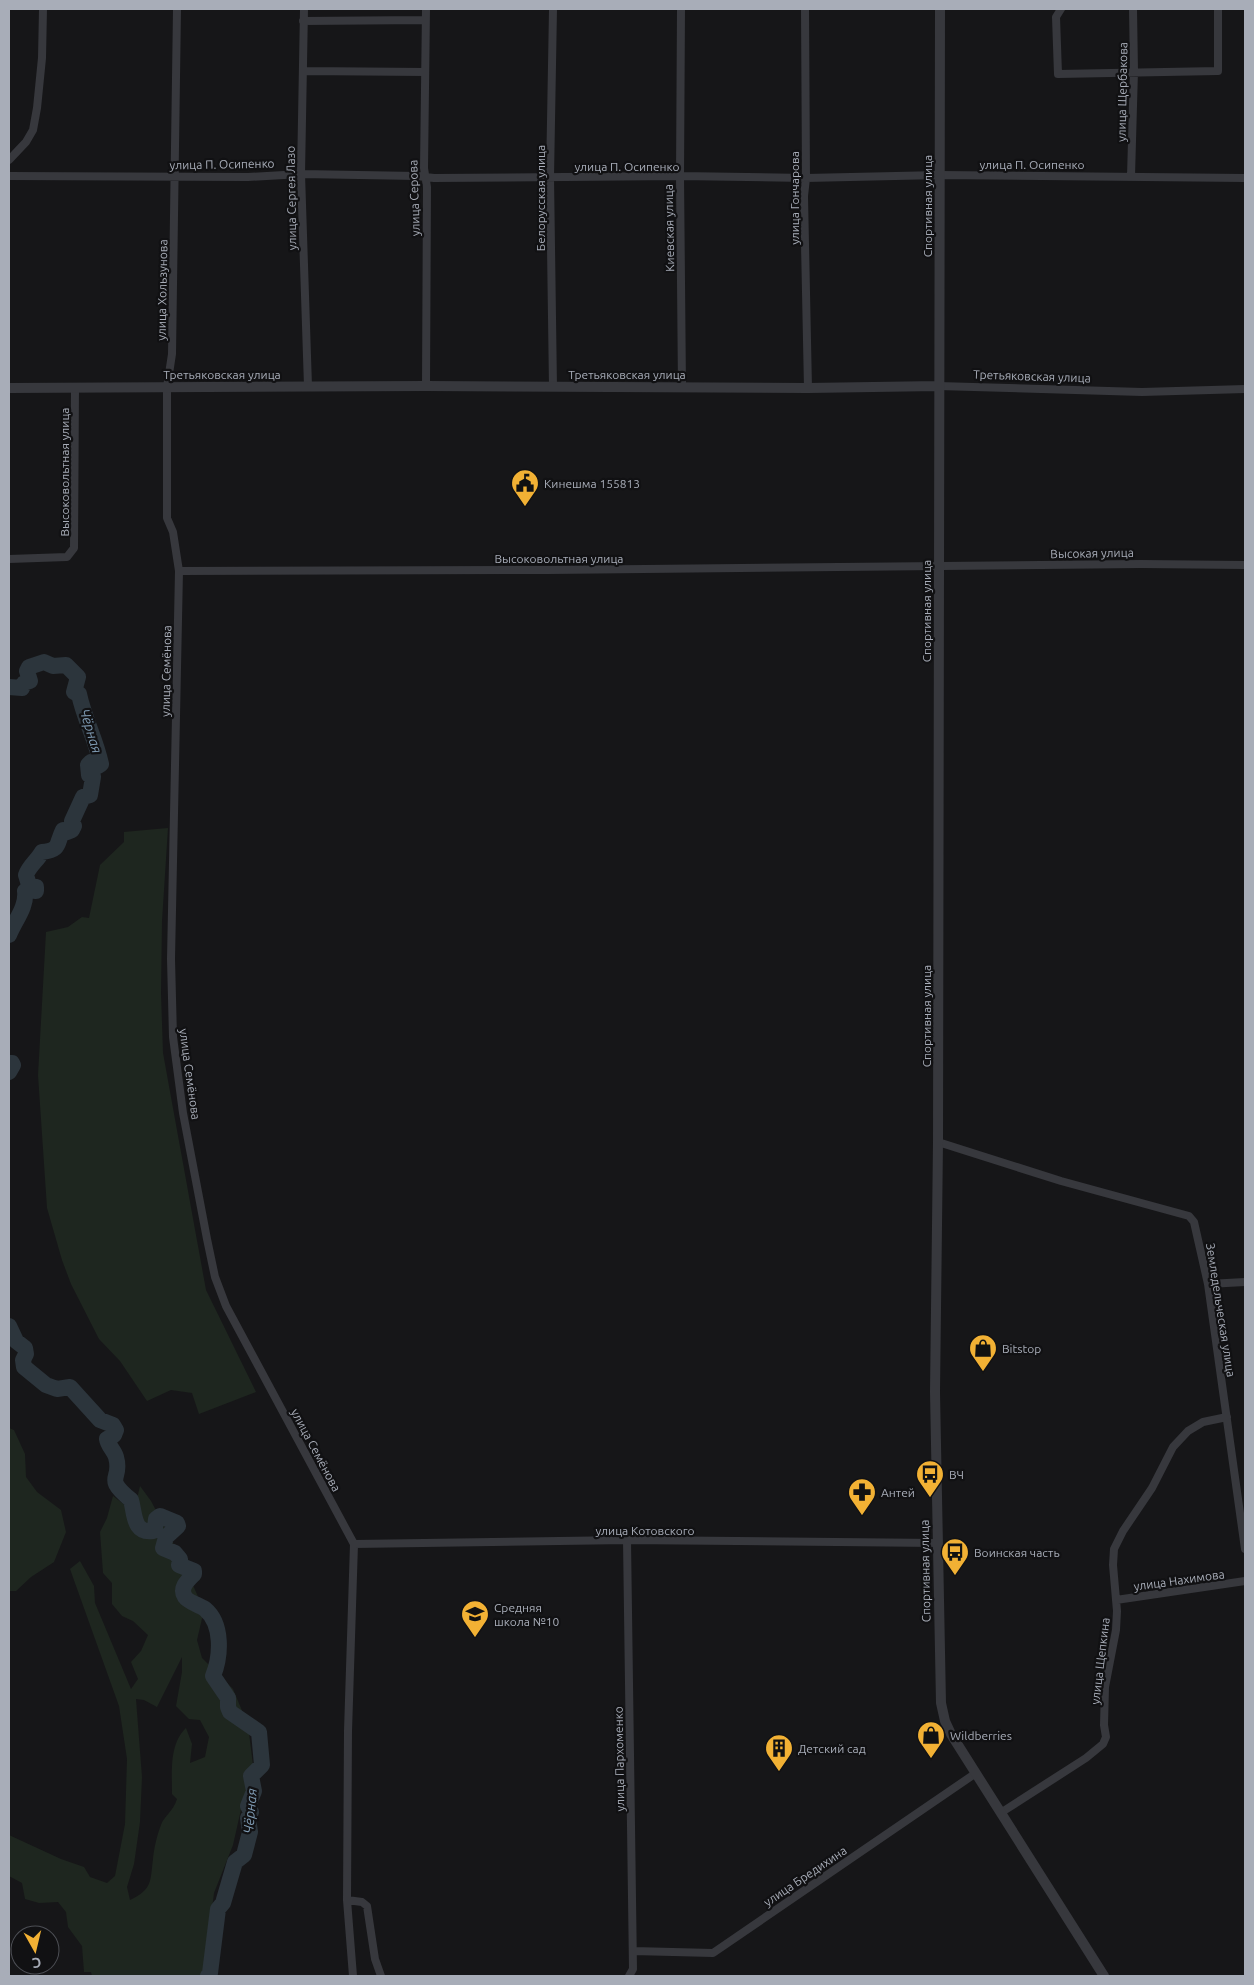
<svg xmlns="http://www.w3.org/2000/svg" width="1254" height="1985" viewBox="0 0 1254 1985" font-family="Ubuntu,sans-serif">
  <rect width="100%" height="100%" fill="#161618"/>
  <!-- green -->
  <path fill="#1e261f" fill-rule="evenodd" d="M168,828L162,921L161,993L163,1053L206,1290L256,1392L199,1414L192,1393L171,1390L147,1401L120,1361L99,1339L71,1284L62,1260L47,1208L38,1075L46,932L68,927L82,917L89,918L100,865L124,842V832Z
    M9,1428L14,1430L25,1454L26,1477L37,1492L61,1510L66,1532L54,1562L31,1577L16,1591H9Z
    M140,1486L151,1501L179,1554L204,1610L197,1640L202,1658L233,1689L248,1725L254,1773L242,1805L233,1845L214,1893L203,1976H92L91,1972H84L82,1946L68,1927L66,1912L58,1902L39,1903L25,1899L22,1883L9,1876V1835L61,1859L84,1867L90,1877L107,1883L115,1876L125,1824L127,1759L119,1706L70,1569L80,1561L94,1586L95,1603L131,1689L138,1679L131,1662L141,1651L148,1635L133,1621L122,1616L112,1604V1583L103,1573L100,1532L107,1518L113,1496L134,1512ZM182,1657V1672L176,1706L189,1719L200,1720L209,1737L205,1757L190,1763L192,1744L186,1728C169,1744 172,1772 172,1794L177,1799C173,1812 164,1816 161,1825C157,1835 154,1848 153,1859C150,1881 153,1889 130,1900L127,1887L134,1864L140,1822L142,1777L136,1699L144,1700L157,1707Z"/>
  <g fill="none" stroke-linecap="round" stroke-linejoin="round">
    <!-- river -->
    <path stroke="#2c353c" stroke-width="16" d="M9,687L22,688L24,683L30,681L27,671L29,667L44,662L53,666L66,665L78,677L74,692L79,694C84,718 96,740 101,764L98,766L91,762L88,765L89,775L93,777L90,795L83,797L72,821L74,826L72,830L67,832L63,830C56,844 61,850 42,852C37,861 29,866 26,875L29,885L36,887V891L29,890L25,891C27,907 15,920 9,935
      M9,1063H12L13,1065L9,1072
      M9,1326L16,1341L25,1348L26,1354L23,1360L24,1367L46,1385L57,1389L70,1387L100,1420L113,1425L116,1430L114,1435L107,1439C108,1446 114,1450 116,1457C123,1481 102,1476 131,1500C135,1514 133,1534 153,1531L155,1528L156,1519L160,1516L177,1523L178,1526L166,1537L163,1548L175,1553L180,1559L179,1565L194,1571V1574C188,1580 179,1588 185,1597C188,1602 199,1605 205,1609C223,1624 221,1656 213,1676L228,1698V1707L230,1712L259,1732L262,1765L251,1776L254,1791L248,1806L251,1812L248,1818L250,1832L244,1855L235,1862L223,1903L218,1909L210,1973L208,1976"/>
    <!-- minor -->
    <path stroke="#37383d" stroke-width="8" d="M177,9L172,354L167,387V518L173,532L179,571L171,959L173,1037L183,1113L207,1239L215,1277L226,1306L354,1544L348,1731L347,1900L353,1976
      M304,9L301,174L308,386
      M426,9L424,168L427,187L426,386
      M681,9L680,176L682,387
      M805,9L806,178L804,196L808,388
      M1061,9L1056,17L1058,74L1218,71V9
      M303,21L425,20
      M303,71L425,72
      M9,160L26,142L33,130L37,108L42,58L43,9
      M9,176L248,177L301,174L417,176L434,178L680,176L806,178L940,175L1245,178
      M1131,176L1134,71L1133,9
      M938,386L1142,392L1245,389
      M553,387L550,177L553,9
      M9,559L67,557L74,548L75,387
      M179,571L549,570L1141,564L1245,565
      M938,1142L1061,1181L1189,1216L1194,1222L1208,1284L1245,1549
      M1208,1284L1245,1282
      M627,1540L633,1969L629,1976
      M354,1544L627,1540L937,1543
      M1116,1600L1245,1581
      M1002,1812L1086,1758L1103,1744L1106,1737L1104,1725L1105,1687L1116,1630L1117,1611L1113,1565L1114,1549L1123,1531L1152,1488L1173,1447L1188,1431L1203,1422L1227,1417
      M347,1900L362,1902L367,1906L375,1959L381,1976
      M633,1951L713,1953L976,1773"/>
    <!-- tertiary -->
    <path stroke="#37383d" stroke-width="10" d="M940,9L938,1142L935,1392L941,1703L945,1721L951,1734L1104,1976
      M9,388L426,386L808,388L938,386"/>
  </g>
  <!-- icons -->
  <defs>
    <g id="civic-pin" transform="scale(1.4375)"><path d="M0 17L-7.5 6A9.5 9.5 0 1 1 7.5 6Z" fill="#f2b134" stroke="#111113"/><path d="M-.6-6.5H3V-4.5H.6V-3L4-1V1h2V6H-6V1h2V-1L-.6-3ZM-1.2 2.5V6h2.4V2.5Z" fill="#111"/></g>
    <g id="shop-pin" transform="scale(1.4375)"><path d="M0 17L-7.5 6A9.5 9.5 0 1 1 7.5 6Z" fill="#f2b134" stroke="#111113"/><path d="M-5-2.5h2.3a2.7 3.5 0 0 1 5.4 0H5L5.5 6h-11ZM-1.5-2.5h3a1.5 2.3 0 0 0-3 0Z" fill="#111"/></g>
    <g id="bus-pin" transform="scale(1.4375)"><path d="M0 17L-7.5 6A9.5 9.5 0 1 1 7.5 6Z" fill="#f2b134" stroke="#111113"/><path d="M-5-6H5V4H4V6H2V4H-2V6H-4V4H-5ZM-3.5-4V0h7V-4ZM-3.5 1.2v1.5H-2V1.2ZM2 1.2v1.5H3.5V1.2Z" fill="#111"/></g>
    <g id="pharmacy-pin" transform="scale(1.4375)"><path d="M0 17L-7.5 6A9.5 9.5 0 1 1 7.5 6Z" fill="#f2b134" stroke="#111113"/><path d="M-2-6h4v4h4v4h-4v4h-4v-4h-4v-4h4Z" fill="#111"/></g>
    <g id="school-pin" transform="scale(1.4375)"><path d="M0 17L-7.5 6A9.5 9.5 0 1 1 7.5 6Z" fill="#f2b134" stroke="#111113"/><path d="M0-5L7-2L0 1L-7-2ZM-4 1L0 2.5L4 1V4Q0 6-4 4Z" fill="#111"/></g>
    <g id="building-pin" transform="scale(1.4375)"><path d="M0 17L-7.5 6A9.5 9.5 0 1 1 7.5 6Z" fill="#f2b134" stroke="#111113"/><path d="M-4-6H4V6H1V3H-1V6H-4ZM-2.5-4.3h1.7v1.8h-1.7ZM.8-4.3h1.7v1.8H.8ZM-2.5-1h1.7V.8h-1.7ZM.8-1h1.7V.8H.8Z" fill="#111"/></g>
  </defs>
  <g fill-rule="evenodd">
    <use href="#civic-pin" x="525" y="483"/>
    <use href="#shop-pin" x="983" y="1348"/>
    <use href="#bus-pin" x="930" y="1474"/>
    <use href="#pharmacy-pin" x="862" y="1492"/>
    <use href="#bus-pin" x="955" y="1552"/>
    <use href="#school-pin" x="475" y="1614"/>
    <use href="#shop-pin" x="931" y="1735"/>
    <use href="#building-pin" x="779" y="1748"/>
  </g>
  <g text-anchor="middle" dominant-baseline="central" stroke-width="4.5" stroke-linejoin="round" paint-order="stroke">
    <!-- street labels -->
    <g font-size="12" fill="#a8adb8" stroke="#111113">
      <text transform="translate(1122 92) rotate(-89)">улица Щербакова</text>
      <text transform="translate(222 164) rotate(-1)">улица П. Осипенко</text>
      <text x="1032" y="164">улица П. Осипенко</text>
      <text x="627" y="166">улица П. Осипенко</text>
      <text transform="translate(291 198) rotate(-91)">улица Сергея Лазо</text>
      <text transform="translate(414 198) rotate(-92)">улица Серова</text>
      <text transform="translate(540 198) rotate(-90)">Белорусская улица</text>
      <text transform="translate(794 198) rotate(-90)">улица Гончарова</text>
      <text transform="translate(927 206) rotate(-90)">Спортивная улица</text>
      <text transform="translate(669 228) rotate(-91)">Киевская улица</text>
      <text transform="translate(162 290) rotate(-89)">улица Хользунова</text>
      <text x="222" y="374">Третьяковская улица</text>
      <text x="627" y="374">Третьяковская улица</text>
      <text transform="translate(1032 376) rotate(2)">Третьяковская улица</text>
      <text transform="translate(64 472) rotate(-90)">Высоковольтная улица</text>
      <text transform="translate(1092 553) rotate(-1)">Высокая улица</text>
      <text x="559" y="558">Высоковольтная улица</text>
      <text transform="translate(926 611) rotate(-90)">Спортивная улица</text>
      <text transform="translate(166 671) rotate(-89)">улица Семёнова</text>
      <text transform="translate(926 1016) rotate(-90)">Спортивная улица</text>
      <text transform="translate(190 1074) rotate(82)">улица Семёнова</text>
      <text transform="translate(1221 1310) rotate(81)">Земледельческая улица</text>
      <text transform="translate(316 1450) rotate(62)">улица Семёнова</text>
      <text x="645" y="1530">улица Котовского</text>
      <text transform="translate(925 1571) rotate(-91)">Спортивная улица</text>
      <text transform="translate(1179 1580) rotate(-8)">улица Нахимова</text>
      <text transform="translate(1100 1661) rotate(-83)">улица Щепкина</text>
      <text transform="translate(619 1759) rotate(-91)">улица Пархоменко</text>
      <text transform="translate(805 1876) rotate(-34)">улица Бредихина</text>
    </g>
    <!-- poi labels -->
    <g font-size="12" fill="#a8adb8" stroke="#111113" text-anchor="start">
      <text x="544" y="483">Кинешма 155813</text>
      <text x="1002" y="1348">Bitstop</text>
      <text x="949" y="1474">ВЧ</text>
      <text x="881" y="1492">Антей</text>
      <text x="974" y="1552">Воинская часть</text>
      <text x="494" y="1607">Средняя<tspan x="494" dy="14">школа №10</tspan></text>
      <text x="950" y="1735">Wildberries</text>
      <text x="798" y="1748">Детский сад</text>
    </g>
    <!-- water labels -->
    <g font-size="14" font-style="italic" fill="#7f9bb3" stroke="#111113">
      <text transform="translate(91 731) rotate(73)">Чёрная</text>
      <text transform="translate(250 1811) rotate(-85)">Чёрная</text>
    </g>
  </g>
  <!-- border -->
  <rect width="1254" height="1985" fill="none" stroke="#a8adb8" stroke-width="20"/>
  <!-- north arrow -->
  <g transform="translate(35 1950) rotate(172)"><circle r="24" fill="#111113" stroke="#4d4f55"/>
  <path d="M0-4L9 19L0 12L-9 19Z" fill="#f2b134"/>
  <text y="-8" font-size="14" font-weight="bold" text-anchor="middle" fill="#a8adb8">С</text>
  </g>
</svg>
